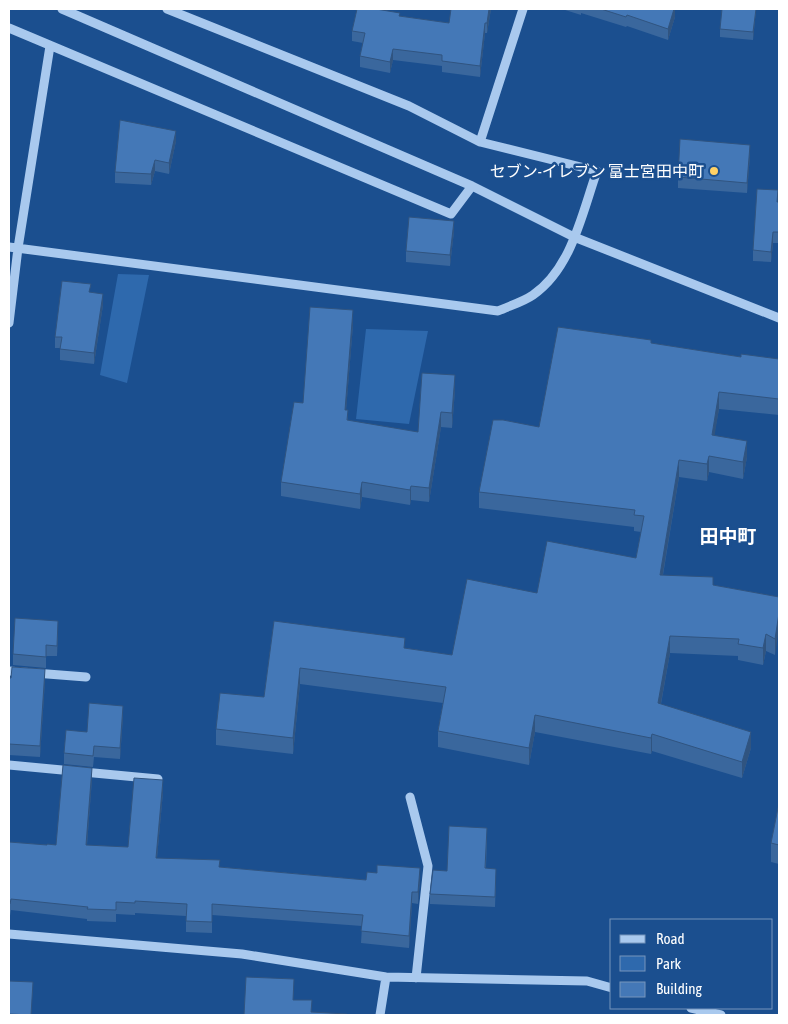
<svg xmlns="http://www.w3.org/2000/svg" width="788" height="1024" viewBox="0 0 788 1024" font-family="'Asap Condensed','Noto Sans JP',sans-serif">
  <rect width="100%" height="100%" fill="#1b4f8f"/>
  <!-- green -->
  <path fill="#2e69ad" d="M118,274L149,275L127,383L100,375Z
    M366,329L428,331L409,424L356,419Z"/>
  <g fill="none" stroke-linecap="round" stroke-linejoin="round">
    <!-- minor -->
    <path stroke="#a9c9ee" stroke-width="9" d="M62,9L472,186L574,237L779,318
      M9,28L451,214L472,186
      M480,142L523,9
      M9,247L498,311C509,306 523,302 533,295C572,268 582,213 597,171L480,142L409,106L167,9
      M9,323L18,248L50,46
      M9,671L86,677
      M9,765L158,779
      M410,797L428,866L416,978
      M9,934L242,954L386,977L587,981L612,988
      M691,1008L721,1015
      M380,1015L386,977"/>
  </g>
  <!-- wall -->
  <path fill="#3a679d" d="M491,9L487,33H485L480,77L442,72V66L393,60L390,73L360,67V56L363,43L352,41V31L400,16L449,23Z
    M562,9H675V17L668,40L627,26L626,27L581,13V15Z
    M756,9L753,40L720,37V29Z
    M176,141L169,174L155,171L151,185L115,183V172Z
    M750,155L747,193L678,188V177Z
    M778,202H779V243H773L771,262L753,261V250Z
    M454,231L450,266L406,262V251Z
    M91,293L103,305L94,364L60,360V348H55V337Z
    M353,325L346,410L348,421L418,432L455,390L452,428L441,427L429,502L411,500L410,505L362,497L360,509L281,496V482L303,403Z
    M651,343L741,357L779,359V415L719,409L714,435L747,457L743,479L709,472L707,481L679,477L663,575L713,585L779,597L775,655L766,651L763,665L738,660V656L670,653L661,704L751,748L742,778L652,751L651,754L535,732L529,765L438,747V731L443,703L300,684L293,754L216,745V729L264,697L274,621L405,648L452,655L537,593L636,558L641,532L634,531V527L479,508V492L539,427Z
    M58,632L57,656H46V668L13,665V654Z
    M9,678L45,680L40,757L9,755Z
    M123,716L120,759L94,757L93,767L64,764V753L87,732Z
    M92,779L87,845L128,847L163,792L157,858L220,867L366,880H420L418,904L412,903L409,948L361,943L362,926L212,915V933L186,932V916L135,913V915L116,914V922L87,921V919L11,910L10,916L9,915V842L47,845H56Z
    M779,803V864L771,862V843Z
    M487,838L486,868L496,879L495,907L430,904V894L447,871Z"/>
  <!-- shaded-wall -->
  <path fill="#305480" d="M489,9H491L487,33V23Z
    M674,9H675V17L668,40V29Z
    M756,9L753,40V32Z
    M485,23V33L480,77V66Z
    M393,49V60L390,73V62Z
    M176,131V141L169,174V163Z
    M750,145V155L747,193V183Z
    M155,160V171L151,185V174Z
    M454,221V231L450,266V255Z
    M773,232V243L771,262V252Z
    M103,294V305L94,364V353Z
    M353,310V325L345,425V410Z
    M455,375V390L452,428V413Z
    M719,392V409L712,451V435Z
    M441,412V427L429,502V488Z
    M747,441V457L743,479V462Z
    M709,456V472L707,481V464Z
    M679,460V477L660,591V575Z
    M362,482V497L360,509V494Z
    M411,486V500L410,505V490Z
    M779,613V629L775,655V639Z
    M58,621V632L57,656V646Z
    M766,634V651L763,665V648Z
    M670,636V653L658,719V703Z
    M300,668V684L293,754V738Z
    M45,669V680L40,757V746Z
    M123,706V716L120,759V748Z
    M535,715V732L529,765V748Z
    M751,732V748L742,778V762Z
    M652,734V751L651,754V738Z
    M92,768V779L86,856V845Z
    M163,780V792L156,869V858Z
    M420,868V880L418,904V892Z
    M412,892V903L409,948V936Z"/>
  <!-- building -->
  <path fill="#4478b7" stroke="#305480" d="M357,9H376L400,13L399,16L449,23L451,9H489L487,23H485L480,66L442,61V55L393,49L390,62L360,56L365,33L352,31Z
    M601,9H674L668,29L627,15L626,17Z
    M722,9H756L753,32L720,29Z
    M120,120L176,131L169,163L155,160L151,174L115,172Z
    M680,139L750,145L747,183L678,177Z
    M757,189L778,190L777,202H779V232H773L771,252L753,250Z
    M409,217L454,221L450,255L406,251Z
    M62,281L91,284L89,292L103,294L94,353L60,349L62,337H55Z
    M310,307L353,310L345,410H348L347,420L418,432L422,373L455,375L452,413L441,412L429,488L411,486L410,490L362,482L360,494L281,482L294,402L303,403Z
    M558,327L651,340V343L741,357V354L779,359V399L719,392L712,435L747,441L743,462L709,456L707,464L679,460L660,575L713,577V585L779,597V613L775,639L766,634L763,648L738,644L739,639L670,636L658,703L751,732L742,762L652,734L651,738L535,715L529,748L438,731L446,687L300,668L293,738L216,729L220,693L264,697L274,621L405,638L404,648L452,655L467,579L537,593L547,541L636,558L644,516L634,515L635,510L479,492L493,420H503L539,427Z
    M15,618L58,621L57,646L46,645V657L13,654Z
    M12,667L45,669L40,746L9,744V678H11Z
    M89,703L123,706L120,748L94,746L93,756L64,753L66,730L87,732Z
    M63,765L92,768L86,845L128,847L134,778L163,780L156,858L220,860L219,867L366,880L367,872L377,873V865L420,868L418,892H412L409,936L361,931L363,915L212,904V922L186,921L187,904L135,901V903L116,902V910L87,909L88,907L11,899L10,904H9V842L47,845V844L56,845Z
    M779,803V845L771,843Z
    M449,826L487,828L485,868L496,869L495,897L430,894L433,870L447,871Z
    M246,977L294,979L293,1000H312L311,1012L347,1014V1015H244Z
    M9,981L33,982L31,1015L9,1014Z"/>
  <!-- markers -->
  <circle fill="#ffd166" stroke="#1b4f8f" stroke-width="2" cx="714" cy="171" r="5"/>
  <g text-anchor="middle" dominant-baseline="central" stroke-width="5" stroke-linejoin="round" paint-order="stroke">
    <!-- poi labels -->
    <g font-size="16" fill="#fff" stroke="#1b4f8f" text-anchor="end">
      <text x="704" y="171">セブン-イレブン 富士宮田中町</text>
    </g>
    <!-- quarter labels -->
    <g font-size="19" font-weight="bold" fill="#fff" stroke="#1b4f8f">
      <text x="728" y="536">田中町</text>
    </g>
  </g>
  <!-- border -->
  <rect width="788" height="1024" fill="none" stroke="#ffffff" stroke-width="20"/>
  <!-- legend -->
  <rect x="610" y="919" width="162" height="90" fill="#1b4f8f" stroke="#7695bc"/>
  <rect x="620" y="935" width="25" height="8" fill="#a9c9ee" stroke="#7695bc"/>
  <text x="656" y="944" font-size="15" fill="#ffffff">Road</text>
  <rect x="620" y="956" width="25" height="15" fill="#2e69ad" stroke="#7695bc"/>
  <text x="656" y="969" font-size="15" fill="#ffffff">Park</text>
  <rect x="620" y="982" width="25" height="15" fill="#4478b7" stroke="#7695bc"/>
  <text x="656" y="994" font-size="15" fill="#ffffff">Building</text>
</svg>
